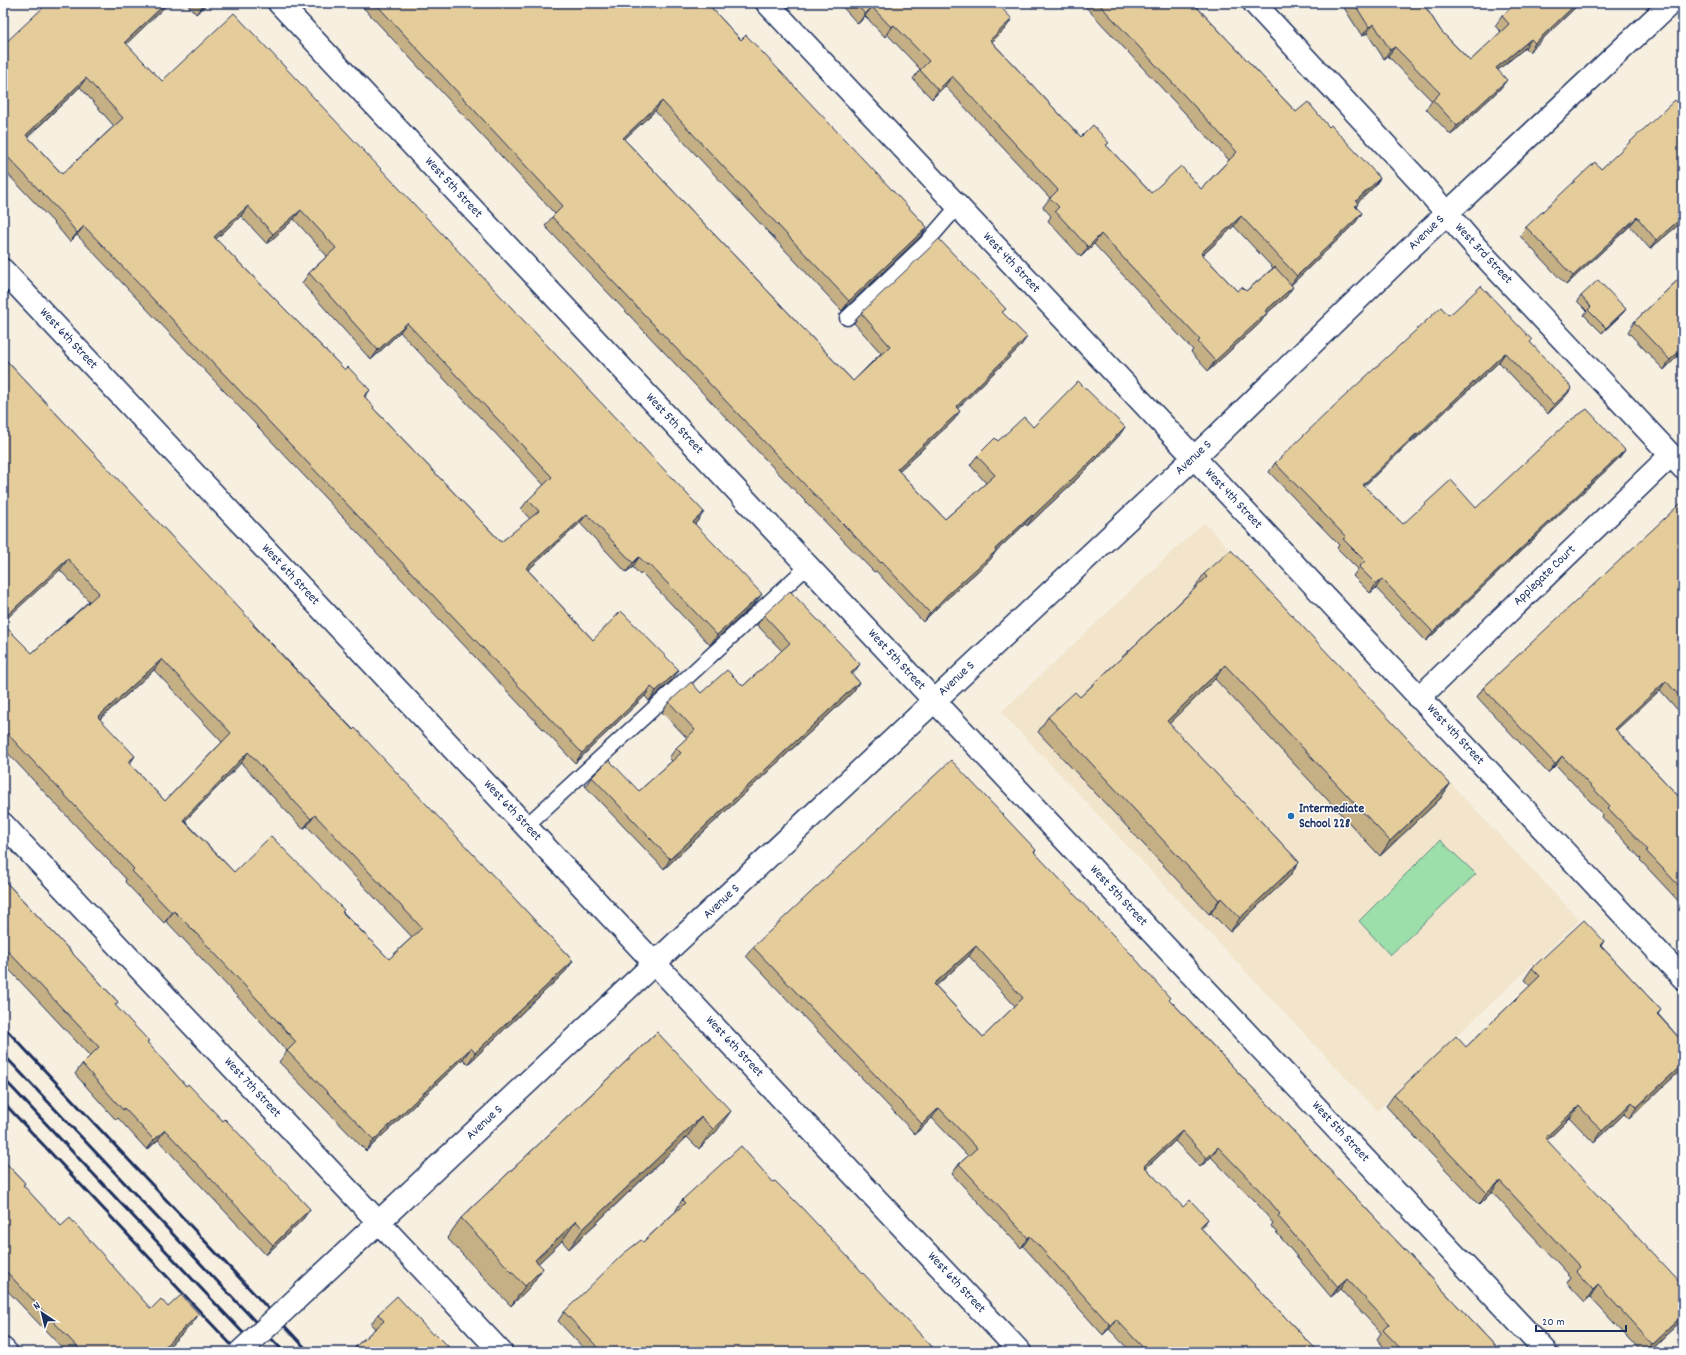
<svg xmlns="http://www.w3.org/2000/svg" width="1686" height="1355" viewBox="0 0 1686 1355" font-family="Dekko,sans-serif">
  <rect width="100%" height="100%" fill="#f7f0e1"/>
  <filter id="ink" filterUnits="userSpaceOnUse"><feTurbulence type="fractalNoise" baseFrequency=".025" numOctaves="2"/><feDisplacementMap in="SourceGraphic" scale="8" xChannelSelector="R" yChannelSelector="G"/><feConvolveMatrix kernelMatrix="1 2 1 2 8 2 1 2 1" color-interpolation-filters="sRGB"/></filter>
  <g filter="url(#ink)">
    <!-- built -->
    <path fill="#f2e5cc" d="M1204,522L1580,920L1377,1111L1001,712Z"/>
    <!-- pitch -->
    <path fill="#9cdfaa" stroke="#5c8784" d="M1440,840L1476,874L1390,955L1359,921Z"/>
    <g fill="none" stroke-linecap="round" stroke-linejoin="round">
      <!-- lane casing -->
      <g stroke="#1b2f5e" stroke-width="17">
        <path id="lane" d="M847,318L926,243L958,206
          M526,826L808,566"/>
      </g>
      <!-- street casing -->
      <g stroke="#1b2f5e" stroke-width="25">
        <path id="street" d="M279,3L1546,1352
          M767,3L1683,978
          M1254,3L1419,181L1475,246L1683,468
          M3,270L1020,1352
          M1419,698L1671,455
          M3,824L501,1352
          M305,1291L1218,435L1424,235L1671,3
          M3,1349L6,1352"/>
      </g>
      <!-- lane -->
      <use href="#lane" stroke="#fff" stroke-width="14"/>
      <!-- street -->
      <use href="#street" stroke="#fff" stroke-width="22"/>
      <!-- rail -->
      <path stroke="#1b2f5e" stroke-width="3" d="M3,1026L309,1352
        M3,1054L284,1352
        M3,1078L261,1352
        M3,1102L238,1352"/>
      <!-- street-bridge casing -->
      <g stroke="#1b2f5e" stroke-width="25" stroke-linecap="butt">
        <path id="street-bridge" d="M240,1352L305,1291"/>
      </g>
      <!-- street-bridge -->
      <use href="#street-bridge" stroke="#fff" stroke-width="22"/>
    </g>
    <!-- wall -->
    <path fill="#c5af85" stroke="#1b2f5e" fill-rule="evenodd" d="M186,3H208L196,14Z
      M359,3H707L741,40L927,227L921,236L842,311L655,111L624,139L853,381L881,353L854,323L861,313H1003L1020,347L958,408L954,420L899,471L945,519L986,483L970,465L977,456L998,441L1033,427H1125L1118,437L1082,474L1027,526L1025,524L996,551L990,560L939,606L923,622L876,571L874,572L801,497L545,226L552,217L555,214Z
      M839,3H963L1005,29L992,42L1081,137L1107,146L1151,193L1201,189L1229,160L1082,3H1193L1296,112L1329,127L1380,178L1374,187L1357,203L1358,204L1356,207L1362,213L1355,223L1291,285L1286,297L1267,313L1260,323L1208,371L1191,352L1193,350L1094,244L1081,257L1048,221L1051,216L1043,207L1050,198L945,86L932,99L913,79L920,69L887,34L885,37L865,16L858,24ZM1234,226L1273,268L1246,291H1237L1203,255Z
      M1341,3H1423L1441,31L1470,61L1501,32L1495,26L1502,16L1580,3L1529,52L1525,48L1498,70L1500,89L1451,135L1426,109L1432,101L1388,56L1384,59L1367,33L1362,36Z
      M126,44L162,81L697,522L695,524L755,603L710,645L642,573L640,575L633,567L626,572L580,523L528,570L593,640L672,680L649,701L645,696L575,763L77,235L70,242L55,224L3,169V45ZM80,87L114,126L62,174L28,137ZM241,216L267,244L294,219L327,256L309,273L302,283L371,360L400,332L544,485L528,500L521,509L530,519L501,542L373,408L365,397L370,390L345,370L216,239Z
      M1683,108V221L1650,249L1630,226L1566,285L1520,236L1526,227L1601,169Z
      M1683,275V362L1678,356L1664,370L1628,332L1634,322Z
      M1581,296L1626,309L1622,314L1602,333L1584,315L1587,311L1577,301Z
      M1448,315L1532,340L1530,342L1565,397L1548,414L1499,362L1411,443L1410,442L1364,486L1403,524L1476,508L1625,450L1618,459L1426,641L1376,588L1370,593L1353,576L1358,569L1337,548L1339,545L1269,472L1275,463Z
      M3,357L254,625L573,961L565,972L468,1064L463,1059L366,1151L279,1062L287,1051L263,1024L186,942L166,921L164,923L125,882L126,879L3,748V624L32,653L89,601L60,570ZM154,670L222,742L165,801L130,764L100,719ZM241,763L303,829L307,826L412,937L389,959L343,912L234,872L185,821Z
      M1683,505V716L1660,690L1616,730L1683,801V906L1640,860L1641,859L1602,817L1603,815L1556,765L1548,773L1477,697L1483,688Z
      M1204,574L1450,784L1440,799L1380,856L1215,679L1169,724L1299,862L1289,877L1230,932L1211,913L1209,914L1038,732L1048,717L1080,697L1194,589Z
      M764,615L853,675L859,682L853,692L664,869L585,786L592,777L639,791L672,761L669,758L676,748L687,738L662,712L669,702L743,686L782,651L757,625Z
      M1036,850L1034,853L1169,999L1501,1352H1388L1377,1339L1381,1333L1340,1289L1331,1297L1271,1226L1273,1223L1260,1207L1211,1157L1200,1167L1175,1141L1146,1168L1201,1228L1303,1336L1319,1352H1131L1109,1329L1103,1335L1023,1246L1021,1248L952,1174L959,1164L968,1156L932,1118L915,1134L746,956L753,947ZM969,956L1015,1006L983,1037L936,986Z
      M3,879L118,1002L115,1006L147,1043L186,1086L223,1121L310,1209L303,1219L266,1255L158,1140L147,1150L118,1118L116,1120L75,1074L82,1064L90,1056L3,963Z
      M1604,941L1601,946L1661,1010L1658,1014L1683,1042V1068L1629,1119L1624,1114L1594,1143L1570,1118L1547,1140L1683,1319L1648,1352H1641L1590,1297L1585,1302L1567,1283L1571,1277L1492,1192L1479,1205L1386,1106L1394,1095L1466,1047L1530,986L1524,980L1532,968Z
      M657,1032L717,1131L699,1149L687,1137L569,1249L562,1241L538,1263L543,1268L529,1288L511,1306L447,1238L461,1218Z
      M3,1160L25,1183L23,1186L61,1226L151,1309L168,1307L192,1324L163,1352H66L3,1286Z
      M773,1182L937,1352H587L558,1321L564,1312L643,1242L676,1211V1210L682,1200Z
      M378,1314L433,1335L454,1352H352L356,1346L375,1329L371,1324Z"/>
    <!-- shaded-wall -->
    <path fill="#a08f6c" stroke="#1b2f5e" d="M166,3H169L118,52L125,42Z
      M205,3H208L196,14L203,5Z
      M1577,3H1580L1529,52L1535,43Z
      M872,7L865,16L858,24L865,14Z
      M1012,19L1005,29L984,50L990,40Z
      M1374,24L1367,33L1362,36L1369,27Z
      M894,25L887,34L885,37L891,27Z
      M1531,39L1525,48L1489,77L1496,68Z
      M1395,47L1388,56L1384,59L1390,50Z
      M952,76L945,86L932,99L938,90Z
      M86,78L80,87L19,145L26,135Z
      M1507,80L1500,89L1451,135L1457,126Z
      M662,101L655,111L616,147L623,138Z
      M1380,178L1374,187L1349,211L1356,201Z
      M248,206L241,216L207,247L214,237Z
      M301,210L294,219L267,244L273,234Z
      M1362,213L1355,223L1290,286L1297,276Z
      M1241,216L1234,226L1194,263L1201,253Z
      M1637,217L1630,226L1566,285L1573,276Z
      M1683,217V221L1650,249L1656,240Z
      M84,226L77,235L70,242L77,233Z
      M927,227L921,236L842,311L849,301Z
      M1101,234L1094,244L1081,257L1088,247Z
      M1293,287L1286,297L1267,313L1260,323L1208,371L1215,361L1265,311Z
      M1626,309L1622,314L1602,333L1606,328Z
      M407,323L400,332L371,360L378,350Z
      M1027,337L1020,347L950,416L956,407Z
      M1683,348L1678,356L1664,370L1670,360Z
      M1505,353L1499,362L1411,443L1418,434Z
      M1572,388L1565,397L1548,414L1554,405Z
      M960,411L954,420L890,479L897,469Z
      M1125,427L1118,437L1082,474L1027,526L1033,516Z
      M1417,433L1410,442L1356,494L1363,485Z
      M1625,450L1618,459L1426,641L1433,632Z
      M704,512L697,522L687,531L693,522Z
      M587,514L580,523L519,578L526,568Z
      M1032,515L1025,524L992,555L996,551L990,560L939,606L923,622L930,613L946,596L995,549Z
      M639,557L633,567L626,572L633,563Z
      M68,559L60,570L3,622V619Z
      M1382,579L1376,588L1370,593L1376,584Z
      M762,594L755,603L710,645L717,635Z
      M162,659L154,670L91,727L98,717Z
      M860,664L853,674L844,683L851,673Z
      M1225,665L1215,679L1157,736L1167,721Z
      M679,670L672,680L649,701L656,691Z
      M1666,681L1660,690L1608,738L1615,729Z
      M859,682L853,692L664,869L670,859Z
      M651,687L645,696L575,763L582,753Z
      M248,752L241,763L176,830L183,820Z
      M135,756L128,767V762Z
      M1562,756L1556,765L1548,773L1555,764Z
      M1450,784L1440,799L1380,856L1390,841Z
      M315,815L307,826L303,829L311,819Z
      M1299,862L1289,877L1230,932L1240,918Z
      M1221,898L1211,913L1209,914L1219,900Z
      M174,911L166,921L164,923L172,913Z
      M976,946L969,956L927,994L934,984Z
      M573,961L565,972L468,1064L475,1053Z
      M471,1048L463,1059L366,1151L374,1140Z
      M1683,1064V1068L1629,1119L1637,1107Z
      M1632,1102L1624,1114L1594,1143L1602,1131Z
      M1579,1106L1570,1118L1537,1150L1545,1138Z
      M939,1108L932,1118L915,1134L922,1124Z
      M731,1111L717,1131L699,1149L713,1129Z
      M701,1117L687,1137L569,1249L583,1229Z
      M165,1130L158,1140L147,1150L154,1140Z
      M1182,1131L1175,1141L1137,1176L1144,1166Z
      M1218,1147L1211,1157L1200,1167L1207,1158Z
      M1500,1181L1492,1192L1479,1205L1487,1193Z
      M310,1209L303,1219L266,1255L273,1245Z
      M1208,1219L1201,1229L1200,1227Z
      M576,1221L562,1241L521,1280L535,1260Z
      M1030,1236L1023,1246L1021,1248L1028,1238Z
      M543,1268L529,1288L511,1306L525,1286Z
      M1347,1279L1340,1289L1331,1297L1338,1287Z
      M1598,1285L1590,1297L1585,1302L1593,1290Z
      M199,1314L192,1324L163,1352H159Z
      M1683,1315V1319L1648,1352H1646L1652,1344Z
      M1116,1319L1109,1329L1103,1335L1110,1325Z"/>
    <!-- building -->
    <path fill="#e5cc9b" stroke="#1b2f5e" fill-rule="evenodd" d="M48,3H166L125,42L162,81L234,13L704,512L693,522L762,594L717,635L649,564L647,565L639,557L633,563L587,514L526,568L593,640L621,611L679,670L656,691L651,687L582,753L84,226L77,233L62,214L3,152V45ZM86,78L123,118L62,174L26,135ZM248,206L273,234L301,210L336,248L309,273L378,350L407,323L552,477L528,500L539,511L501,542L373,408L374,407L364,396L370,390L348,367L345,370L214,237Z
      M375,3H707L741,40L746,35L927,227L849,301L662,101L623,138L853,381L890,346L861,313L939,239L1006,309L1002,312L1027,337L956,407L960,411L897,469L945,519L995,475L977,456L995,438L998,441L1024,417L1033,427L1078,381L1125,427L1088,464L1033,516L1032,515L995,549L996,551L946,596L930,613L882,562L881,563L807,487L552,217L563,206Z
      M855,3H963L964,4L965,3H997L1012,19L990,40L1081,137L1093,125L1109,143L1106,145L1151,193L1181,166L1201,189L1237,152L1098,3H1193L1296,112L1308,102L1329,127L1331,125L1380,178L1356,201L1358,204L1355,206L1362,213L1297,276L1241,216L1201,253L1237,291L1242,287L1246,291L1275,267L1293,287L1265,311L1267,313L1215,361L1198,342L1200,340L1101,234L1088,247L1055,211L1059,207L1050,198L1058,190L952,76L938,90L920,70L929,61L894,25L891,27L872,7L865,14Z
      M1354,3H1423L1441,31L1470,61L1509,24L1502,16L1516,3H1577L1535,43L1531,39L1496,68L1507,80L1457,126L1433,100L1440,93L1395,47L1390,50L1374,24L1369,27Z
      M1675,100L1683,108V217L1656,240L1637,217L1573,276L1526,227L1595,162L1601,169Z
      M1683,275V348L1670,360L1634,322Z
      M1598,280L1626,309L1606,328L1588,310L1591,307L1581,296Z
      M1481,286L1532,340L1530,342L1572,388L1554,405L1505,353L1418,434L1417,433L1363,485L1403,524L1451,480L1476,508L1568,422L1587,409L1625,450L1433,632L1382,579L1376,584L1359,567L1365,561L1343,539L1346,537L1275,463L1333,407L1441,307L1448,315L1453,312Z
      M3,357L254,624L253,625L353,730L355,728L573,961L475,1053L471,1048L374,1140L287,1051L296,1042L271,1014L194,931L174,911L172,913L132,871L134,869L3,729V624L32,653L99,593L68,559L3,619ZM162,659L231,733L165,801L128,762L135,756L98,717ZM248,752L311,819L315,815L422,928L389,959L342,912L344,910L271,836L234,872L183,820Z
      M1681,503L1683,505V700L1666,681L1615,729L1683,801V890L1646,851L1648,850L1608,808L1610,806L1562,756L1555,764L1483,688Z
      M1231,550L1450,784L1390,841L1225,665L1167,721L1299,862L1240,918L1221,898L1219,900L1048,717L1075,692L1080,697L1207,577L1204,574Z
      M790,591L860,664L851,673L859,682L670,859L592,777L609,760L639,791L681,753L676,748L695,730L669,702L691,682L701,693L727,670L743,686L790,643L764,615Z
      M951,760L1036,850L1034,852L1132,955L1170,998L1169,999L1501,1352H1404L1383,1330L1389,1324L1347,1279L1338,1287L1278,1216L1280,1214L1267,1198L1218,1147L1207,1158L1182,1131L1144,1166L1183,1207L1190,1200L1208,1219L1200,1227L1303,1336L1319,1352H1147L1116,1319L1110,1325L1030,1236L1028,1238L959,1164L977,1148L939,1108L922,1124L753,947ZM976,946L1023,998L983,1037L934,984Z
      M3,879L118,1002L115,1005L149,1041L147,1042L186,1086L188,1084L223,1121L225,1119L310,1209L273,1245L165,1130L154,1140L124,1108L123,1110L82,1064L99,1047L3,946Z
      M1584,920L1604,941L1600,945L1661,1010L1657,1014L1683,1042V1064L1637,1107L1632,1102L1602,1131L1579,1106L1545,1138L1683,1286V1315L1652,1344L1598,1285L1593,1290L1576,1271L1580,1267L1500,1181L1487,1193L1394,1095L1456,1036L1466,1047L1540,976L1532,968Z
      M657,1032L731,1111L713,1129L701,1117L583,1229L576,1221L535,1260L543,1268L525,1286L461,1218Z
      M741,1146L773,1182L775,1181L801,1207L937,1352H602L564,1312L623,1254L641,1240L643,1242L685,1203L682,1200Z
      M3,1160L25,1183L23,1185L61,1226L70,1218L151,1309L161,1299L168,1307L181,1295L199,1314L159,1352H82L3,1268Z
      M397,1296L433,1335L435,1333L454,1352H362L356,1346L384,1321L378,1314Z"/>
  </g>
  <!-- markers -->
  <circle fill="#1f6fb2" stroke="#fff" stroke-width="1.5" cx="1291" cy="816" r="4"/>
  <g text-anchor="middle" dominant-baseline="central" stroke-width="3" stroke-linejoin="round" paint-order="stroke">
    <!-- street labels -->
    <g font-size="13" fill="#1b2f5e" stroke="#fff">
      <text transform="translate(453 188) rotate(47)">West 5th Street</text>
      <text transform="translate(1427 233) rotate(-44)">Avenue S</text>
      <text transform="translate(1483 254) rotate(47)">West 3rd Street</text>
      <text transform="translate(1011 263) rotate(47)">West 4th Street</text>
      <text transform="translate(68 339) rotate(47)">West 6th Street</text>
      <text transform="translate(674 424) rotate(47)">West 5th Street</text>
      <text transform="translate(1194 458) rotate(-43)">Avenue S</text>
      <text transform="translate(1233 499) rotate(47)">West 4th Street</text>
      <text transform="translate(290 575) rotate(47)">West 6th Street</text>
      <text transform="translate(1545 576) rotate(-44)">Applegate Court</text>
      <text transform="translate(896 660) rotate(47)">West 5th Street</text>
      <text transform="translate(957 679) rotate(-43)">Avenue S</text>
      <text transform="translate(1455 735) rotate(47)">West 4th Street</text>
      <text transform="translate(512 811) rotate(47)">West 6th Street</text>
      <text transform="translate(1118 896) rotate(47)">West 5th Street</text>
      <text transform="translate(722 902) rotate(-43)">Avenue S</text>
      <text transform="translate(734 1047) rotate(47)">West 6th Street</text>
      <text transform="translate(252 1088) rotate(47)">West 7th Street</text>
      <text transform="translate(485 1123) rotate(-43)">Avenue S</text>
      <text transform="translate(1340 1132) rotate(47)">West 5th Street</text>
      <text transform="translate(956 1283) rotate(47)">West 6th Street</text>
    </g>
    <!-- poi labels -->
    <g font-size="13" font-weight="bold" fill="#1b2f5e" stroke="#fff" text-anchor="start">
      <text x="1299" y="809">Intermediate<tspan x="1299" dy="15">School 228</tspan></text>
    </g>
  </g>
  <!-- margin -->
  <rect width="1686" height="1355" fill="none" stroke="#fff" stroke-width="16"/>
  <rect x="8" y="8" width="1670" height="1339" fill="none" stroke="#1b2f5e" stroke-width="1.5" filter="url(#ink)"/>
  <!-- north arrow -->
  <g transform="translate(42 1313) rotate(325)" stroke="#ffffff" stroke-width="3" paint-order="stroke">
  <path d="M0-3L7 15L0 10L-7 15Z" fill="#1b2f5e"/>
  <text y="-6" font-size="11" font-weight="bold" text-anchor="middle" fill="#1b2f5e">N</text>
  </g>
  <!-- scale -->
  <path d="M1536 1325v6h90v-6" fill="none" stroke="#1b2f5e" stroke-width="2"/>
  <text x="1542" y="1325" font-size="12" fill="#1b2f5e" stroke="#ffffff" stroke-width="3" paint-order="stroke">20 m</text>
</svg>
